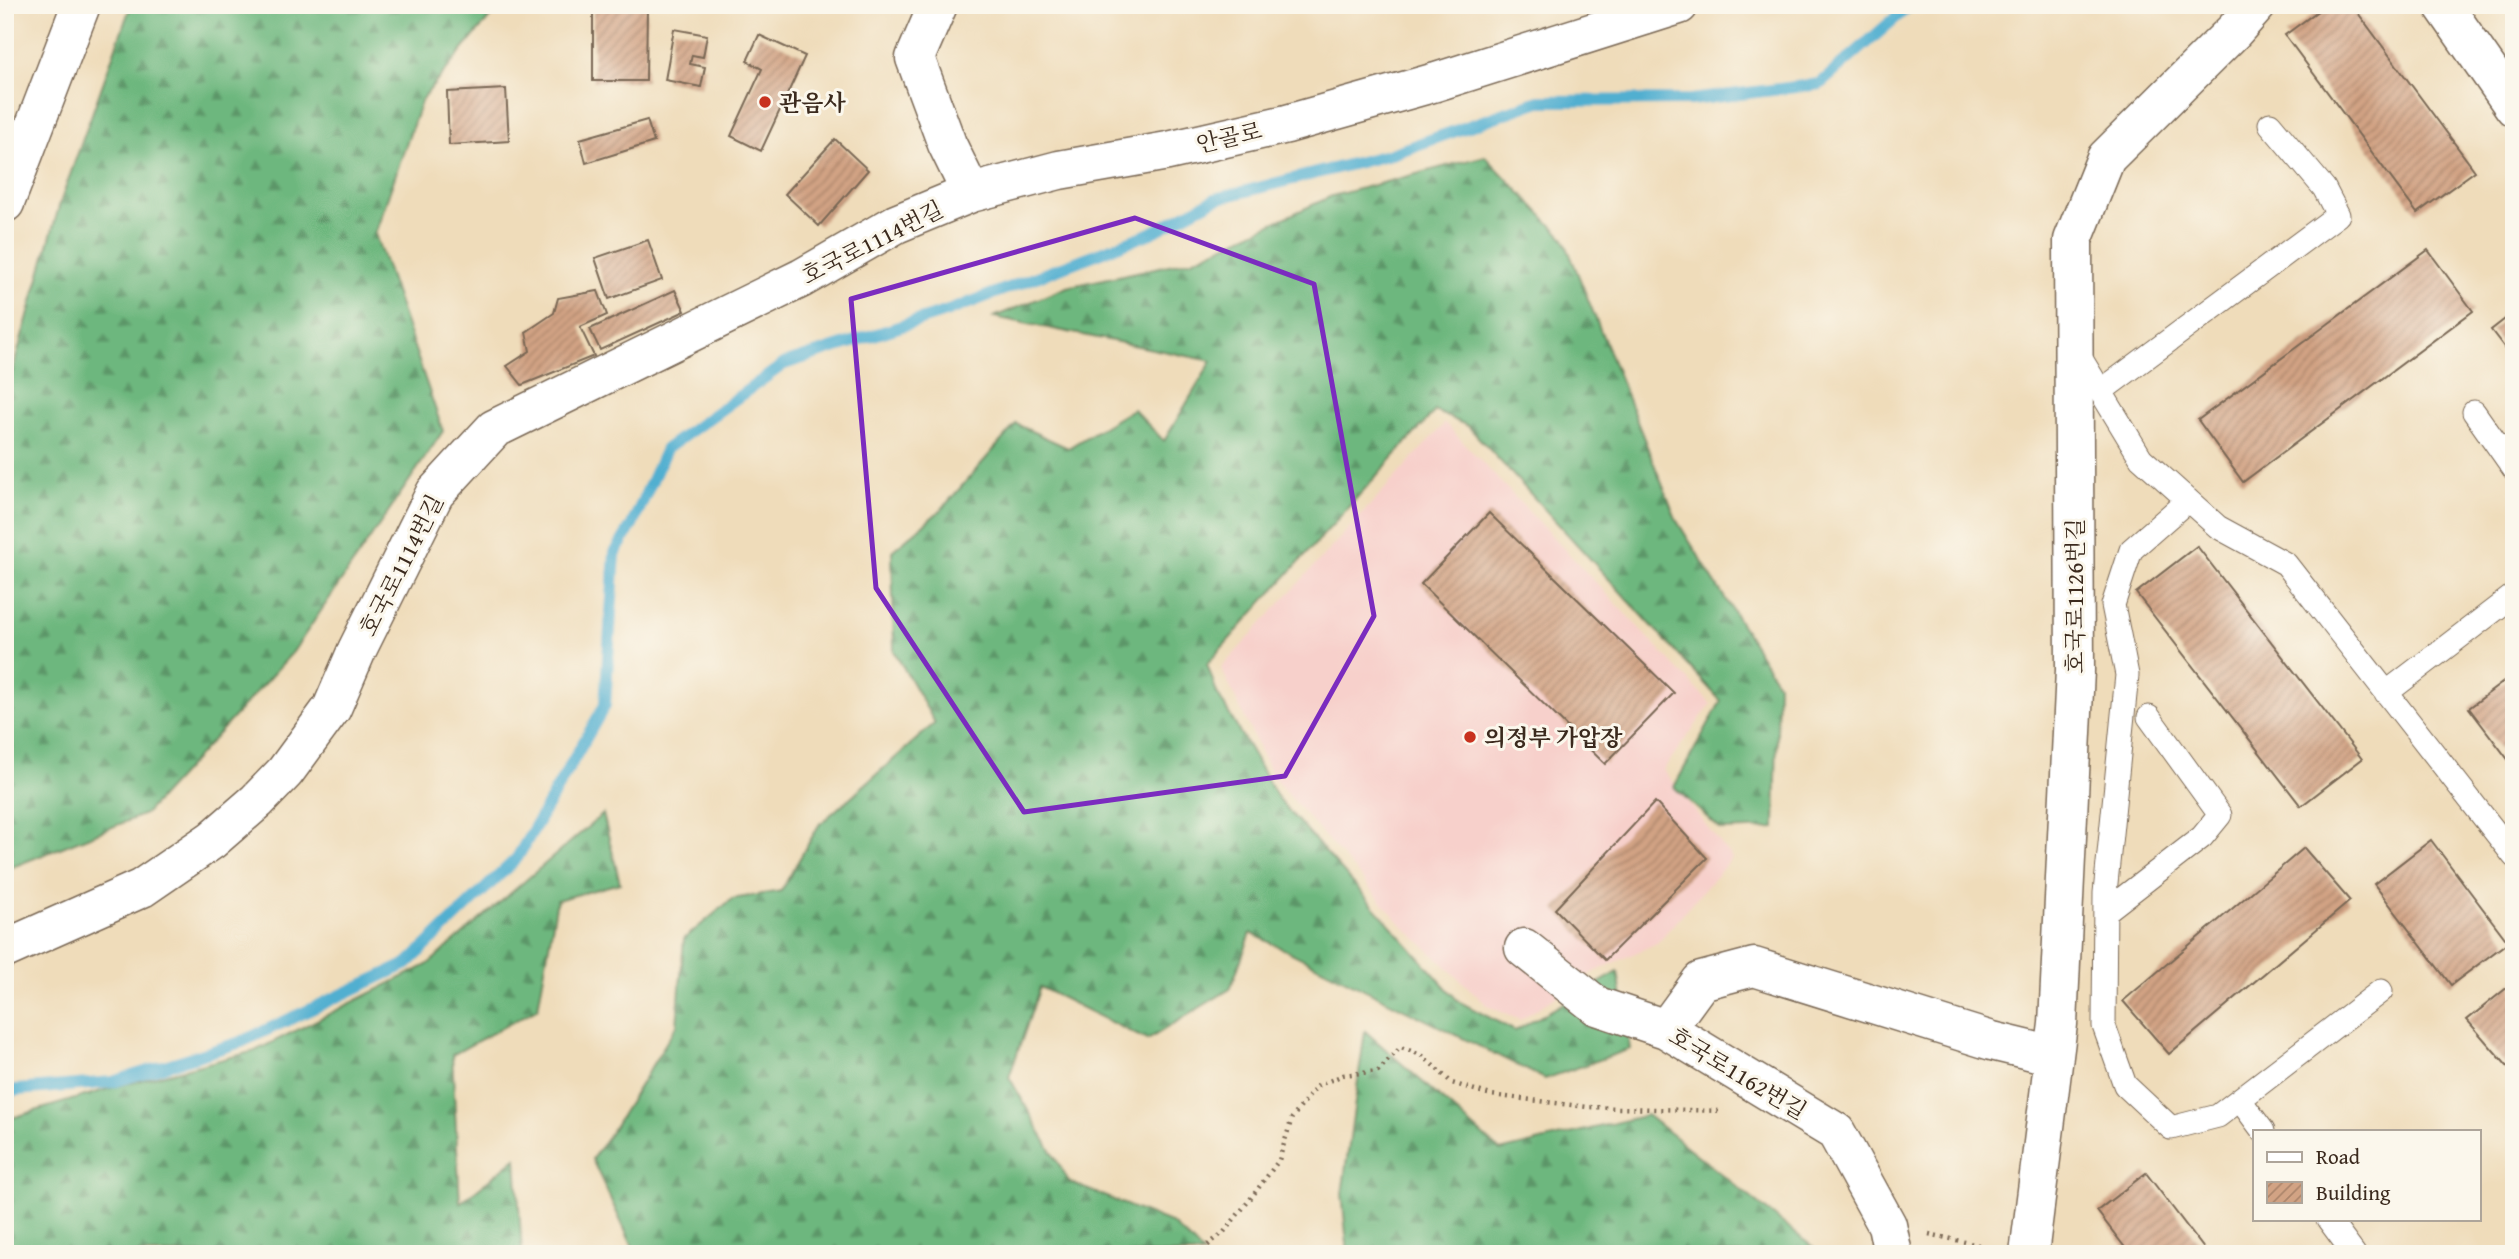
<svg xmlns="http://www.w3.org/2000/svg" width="2519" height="1259" viewBox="0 0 2519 1259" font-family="'Gentium Book Plus','Noto Serif KR',serif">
  <defs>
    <pattern id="forest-firs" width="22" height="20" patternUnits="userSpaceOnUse" patternTransform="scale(1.75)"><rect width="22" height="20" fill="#6db77e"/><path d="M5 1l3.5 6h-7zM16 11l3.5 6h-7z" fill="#5b9567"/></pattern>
    <pattern id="building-hatch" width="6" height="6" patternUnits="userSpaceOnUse" patternTransform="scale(1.75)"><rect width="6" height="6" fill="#d2a384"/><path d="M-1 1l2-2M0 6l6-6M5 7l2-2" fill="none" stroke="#ac856b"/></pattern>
  </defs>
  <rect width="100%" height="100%" fill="#fbf7ec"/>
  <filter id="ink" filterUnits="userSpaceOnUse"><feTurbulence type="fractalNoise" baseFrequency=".0143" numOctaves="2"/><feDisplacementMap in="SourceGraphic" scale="14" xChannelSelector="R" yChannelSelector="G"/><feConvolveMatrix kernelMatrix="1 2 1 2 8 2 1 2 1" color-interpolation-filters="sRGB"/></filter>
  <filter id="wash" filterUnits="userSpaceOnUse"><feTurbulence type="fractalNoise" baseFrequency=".00686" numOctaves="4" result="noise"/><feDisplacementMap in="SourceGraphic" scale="28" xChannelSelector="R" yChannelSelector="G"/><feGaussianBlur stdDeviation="1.57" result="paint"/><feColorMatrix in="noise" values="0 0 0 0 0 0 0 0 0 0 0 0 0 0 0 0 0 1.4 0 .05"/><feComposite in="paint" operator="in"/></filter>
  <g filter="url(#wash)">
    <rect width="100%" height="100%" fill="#efdcba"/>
    <!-- built -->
    <path fill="#f7d0cb" d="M1445,423L1711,704L1663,770L1732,858L1657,943L1592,973L1520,1020L1488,1006L1402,925L1272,776L1221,668Z"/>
    <!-- forest -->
    <path fill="url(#forest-firs)" stroke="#54704e" stroke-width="2" d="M131,5H500L422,99L375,234L443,431L293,652L145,814L5,870V397L60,203Z
      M1485,156L1563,237L1677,521L1778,684L1775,828L1721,830L1674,787L1721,701L1468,426L1435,411L1207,664L1217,693L1279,800L1458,1001L1515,1031L1618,972L1630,1049L1545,1079L1251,933L1230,989L1147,1040L1040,987L1009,1077L1069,1182L1173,1224L1204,1254H636L592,1159L611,1132L677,1025L684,939L732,899L781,891L819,825L935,723L894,651L892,551L942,509L1016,424L1068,448L1133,409L1164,441L1212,361L994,317L1067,287L1192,260L1332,196Z
      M603,814L620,883L557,900L538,1008L452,1055L460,1203L516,1158L522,1254H5V1120L118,1086L255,1051L427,965Z
      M1365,1031L1500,1151L1647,1115L1814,1248L1816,1254H1348L1342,1194Z"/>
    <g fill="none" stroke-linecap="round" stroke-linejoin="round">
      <!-- stream -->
      <path stroke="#51afd0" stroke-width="12" d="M5,1091L113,1082L241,1042L407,964L517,858L605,705L615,553L632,525L666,449L784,364L948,311L1151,233L1215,199L1391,154L1539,101L1691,100L1820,84L1910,5"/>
    </g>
    <g id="blocks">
      <!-- building -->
      <path fill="url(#building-hatch)" d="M593,5H647L646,81H593Z
        M2326,5H2352L2475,171L2417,213L2285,35Z
        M674,29L707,35L703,57L692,55L690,64L705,67L701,87L665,80Z
        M759,35L805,56L761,151L731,136L762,69L747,61Z
        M506,89L509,141L449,145L447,92Z
        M647,120L654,142L586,163L580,139Z
        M835,139L868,170L819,226L785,194Z
        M648,240L662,280L609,299L595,258Z
        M2428,250L2473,311L2243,482L2198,420Z
        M675,290L685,311L600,350L590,329Z
        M598,291L607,315L580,327L594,356L522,385L507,366L530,351L526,332L554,313L558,298Z
        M2514,312V360L2491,330Z
        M1489,513L1674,693L1605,764L1421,584Z
        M2197,546L2362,759L2301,806L2136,593Z
        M2514,674V759L2510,762L2469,708Z
        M1655,802L1707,858L1605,960L1555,909Z
        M2431,840L2508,942L2451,985L2374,884Z
        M2304,848L2350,901L2169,1054L2123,1001Z
        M2514,982V1074L2467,1020Z
        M2146,1173L2208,1254H2130L2097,1211Z"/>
    </g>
  </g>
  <g filter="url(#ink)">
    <use href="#blocks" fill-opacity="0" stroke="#7a6855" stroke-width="2"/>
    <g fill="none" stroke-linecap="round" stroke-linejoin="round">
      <!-- lane casing -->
      <g stroke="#7a6855" stroke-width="25">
        <path id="lane" d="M2078,354L2141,458L2218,527L2286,564L2514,856
          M2101,391L2338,215L2324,188L2270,124
          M2474,412L2514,469
          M2188,500L2131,550L2113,605L2127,675L2105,893L2104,1026L2125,1085L2171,1128L2218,1116L2381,991
          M2386,693L2514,595
          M2105,912L2202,837L2220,815L2149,717
          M2240,1100L2263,1131
          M2328,1219L2354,1254"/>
      </g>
      <!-- street casing -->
      <g stroke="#7a6855" stroke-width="41">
        <path id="street" d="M938,5L915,58L947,144L971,193
          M2443,5L2514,107
          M1524,948L1597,1006L1666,1029L1836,1132L1887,1225L1893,1254
          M5,949L142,888L212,840L257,801L285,772L332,708L357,650L435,493L494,429L802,278L896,224L971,193L1059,170L1168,151L1287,124L1436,82L1679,5
          M1666,1029L1701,981L1754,967L1992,1041L2054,1056
          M2029,1254L2058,1024L2075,670L2073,240L2106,158L2234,31L2257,5"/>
      </g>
      <!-- highway casing -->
      <g stroke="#7a6855" stroke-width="41">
        <path id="highway" d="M5,203L81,5"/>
      </g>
      <!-- path -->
      <path stroke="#7a6855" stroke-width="4.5" stroke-dasharray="2 5" stroke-linecap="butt" d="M2511,5L2514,9
        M1929,1234L1992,1248
        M1197,1254L1224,1232L1251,1198L1279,1160L1292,1118L1317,1086L1343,1075L1378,1071L1401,1047L1423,1056L1452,1083L1491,1095L1587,1107L1723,1111"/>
      <!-- lane -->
      <use href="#lane" stroke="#fff" stroke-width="23"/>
      <!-- street -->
      <use href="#street" stroke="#fff" stroke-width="38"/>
      <!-- highway -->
      <use href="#highway" stroke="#fff" stroke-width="38"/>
    </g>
  </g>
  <!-- marked area -->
  <path fill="none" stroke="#7b2cbf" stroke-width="5" stroke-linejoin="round" d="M1135,218L1314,284L1374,616L1285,776L1024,812L876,588L851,299Z"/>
  <!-- markers -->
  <g fill="#c8321e" stroke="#fbf7ec" stroke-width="2.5">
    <circle cx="765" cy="102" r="7"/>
    <circle cx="1470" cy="737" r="7"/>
  </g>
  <g text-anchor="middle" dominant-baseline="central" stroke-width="6" stroke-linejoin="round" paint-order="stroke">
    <!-- poi labels -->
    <g font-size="23" font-weight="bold" fill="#3b2a1e" stroke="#fbf7ec" text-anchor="start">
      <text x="779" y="102">관음사</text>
      <text x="1484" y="737">의정부 가압장</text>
    </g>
    <!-- street labels -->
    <g font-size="23" fill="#3b2a1e" stroke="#fbf7ec">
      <text transform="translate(1229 137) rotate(-13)">안골로</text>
      <text transform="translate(872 242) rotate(-27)">호국로1114번길</text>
      <text transform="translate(401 565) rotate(-63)">호국로1114번길</text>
      <text transform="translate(2074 596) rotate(-90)">호국로1126번길</text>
      <text transform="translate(1738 1073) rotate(31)">호국로1162번길</text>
    </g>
  </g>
  <!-- margin -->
  <rect width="2519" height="1259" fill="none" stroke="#fbf7ec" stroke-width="28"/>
  <!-- legend -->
  <rect x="2253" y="1130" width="228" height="91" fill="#fbf7ec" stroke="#aea59a" stroke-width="2"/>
  <rect x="2267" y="1152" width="35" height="10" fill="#ffffff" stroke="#aea59a" stroke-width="2"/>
  <text x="2316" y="1164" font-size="21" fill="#3b2a1e">Road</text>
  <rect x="2267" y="1182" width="35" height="21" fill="url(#building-hatch)" stroke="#aea59a" stroke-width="2"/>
  <text x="2316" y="1200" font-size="21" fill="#3b2a1e">Building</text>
</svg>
